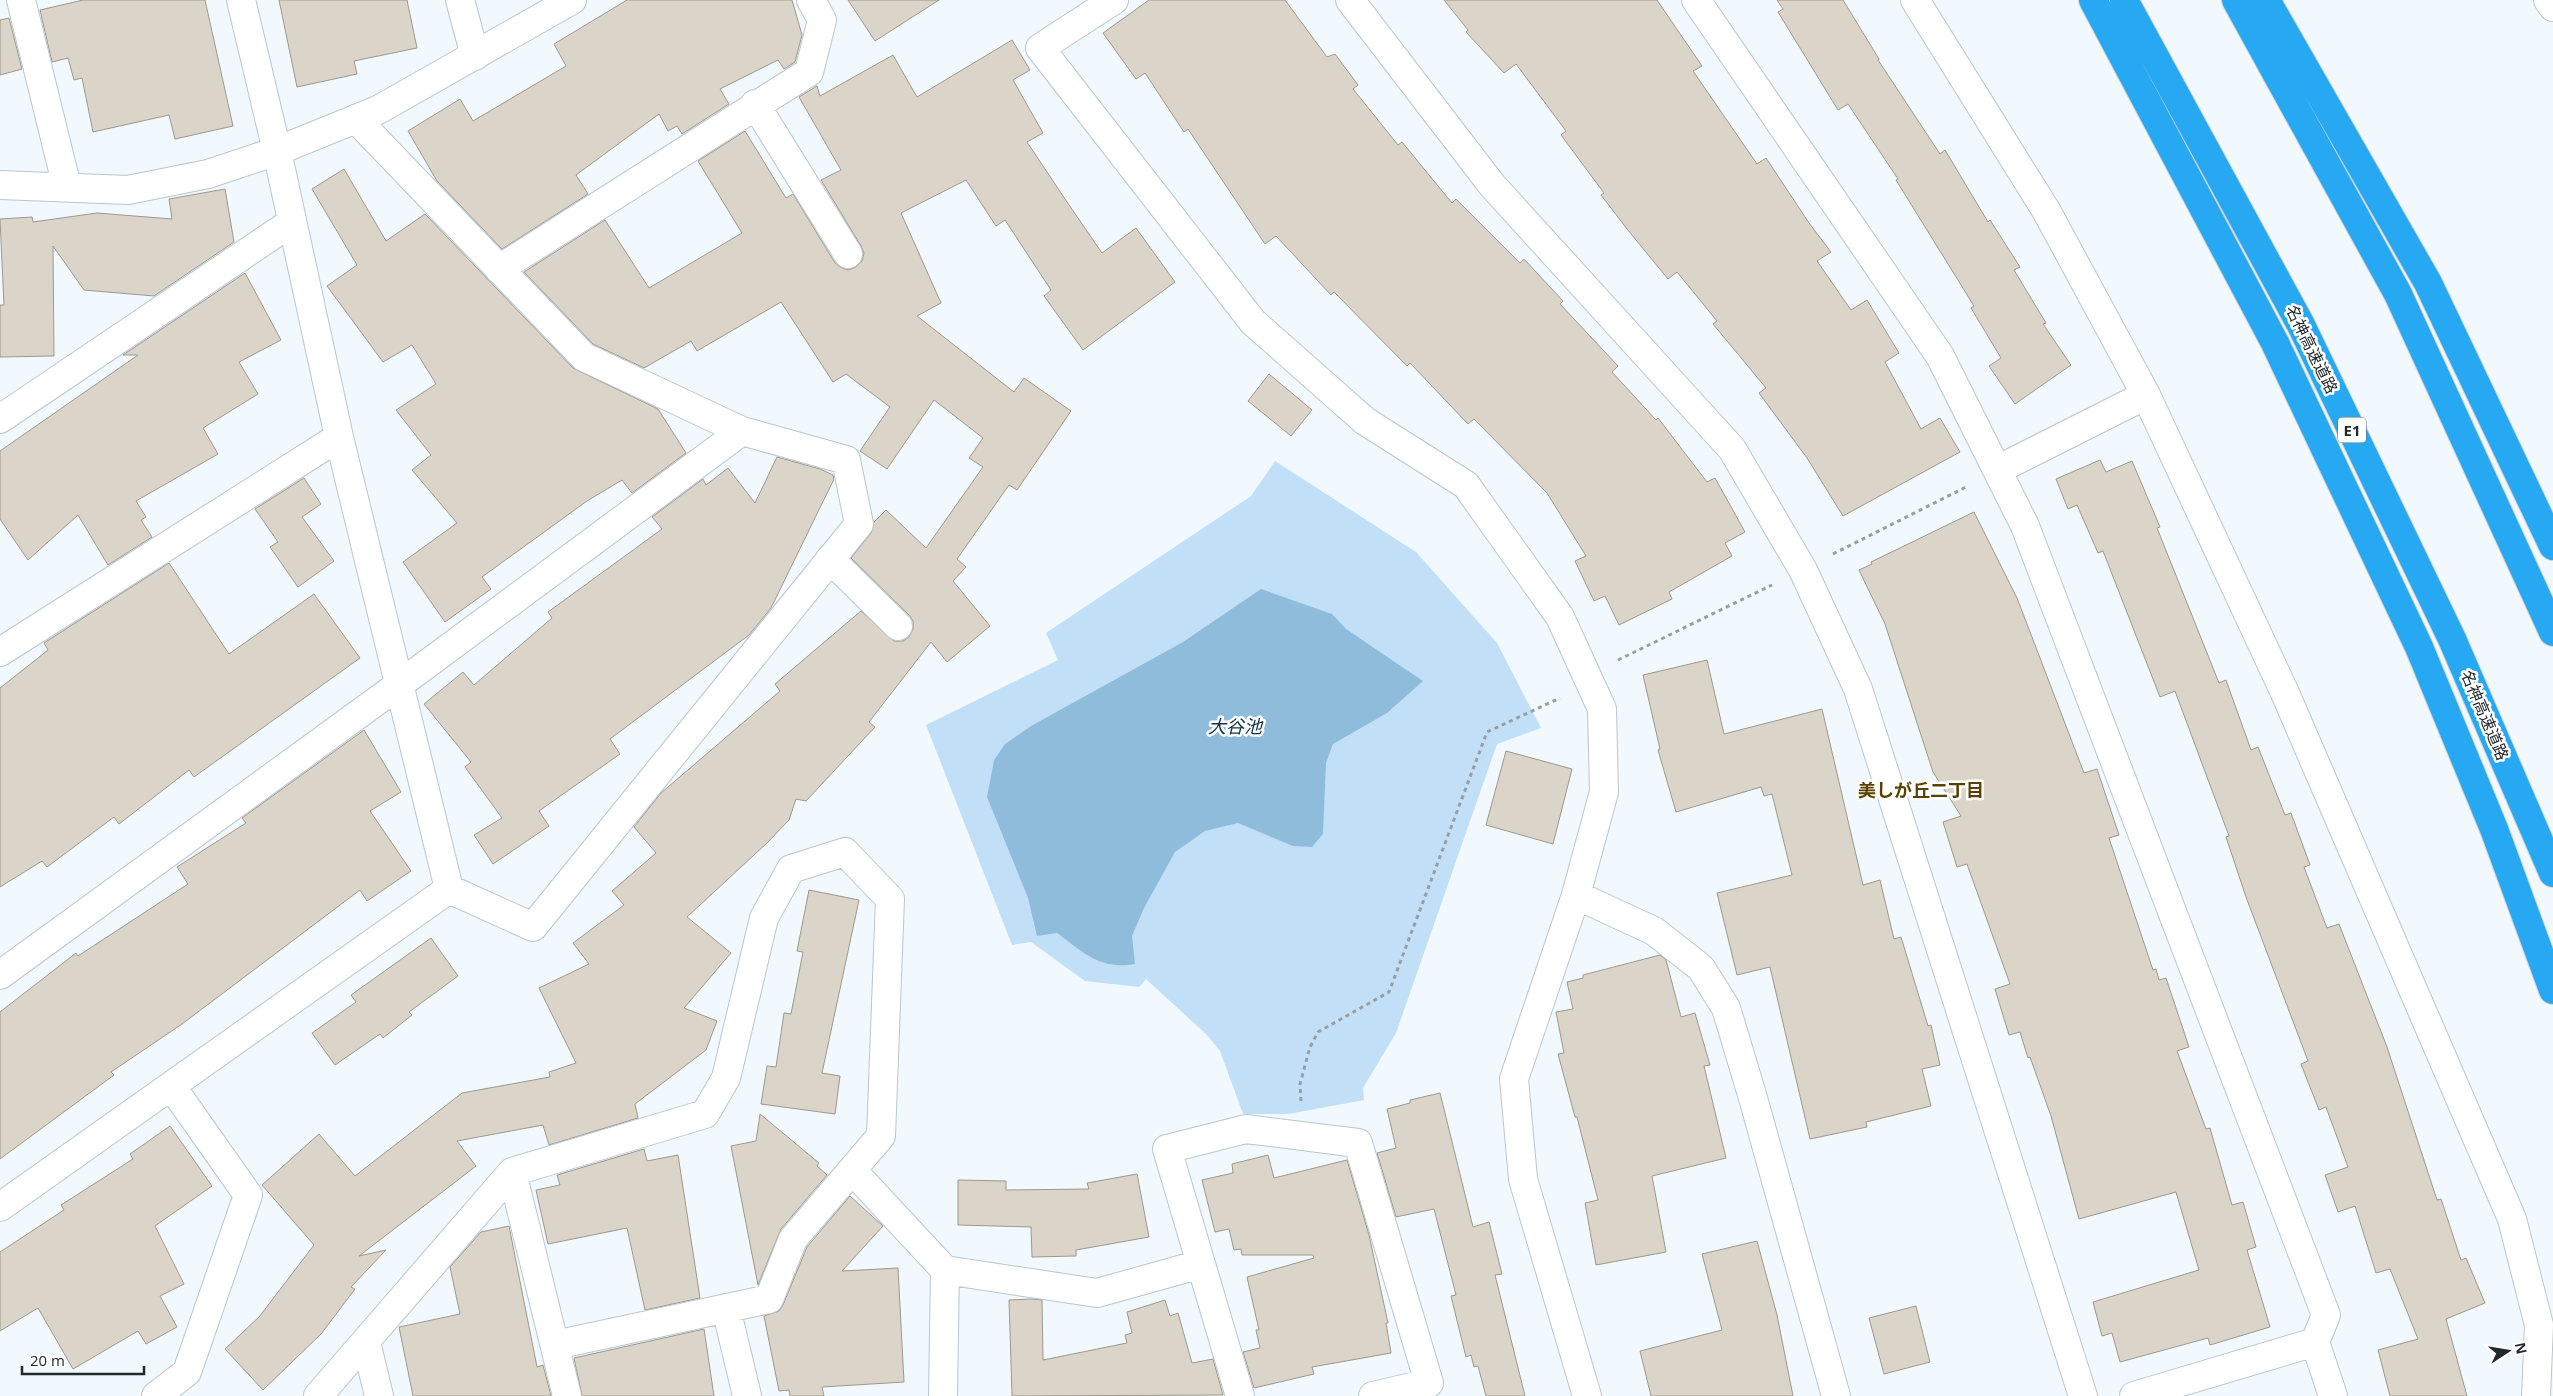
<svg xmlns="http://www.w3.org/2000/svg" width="2553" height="1396" viewBox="0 0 2553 1396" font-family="'Open Sans','Noto Sans JP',sans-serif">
  <rect width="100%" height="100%" fill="#f1f8fe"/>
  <!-- green -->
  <path fill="#c1e0f7" d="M1275,461L1416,552L1497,643L1541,728L1497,744L1396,1033L1363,1088L1364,1100L1288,1114H1243L1220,1051L1207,1035L1146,979L1139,987L1085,981L1031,942L1012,945L926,725L1058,660L1046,633L1251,496Z"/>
  <!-- water -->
  <path fill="#90bcdc" d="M1261,589L1332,614L1346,629L1423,681L1387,713L1333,744L1326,763L1323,834L1312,847L1293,846L1238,823L1205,831L1175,852L1144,908L1132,936L1135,964C1100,970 1084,953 1057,933L1037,936L1028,898L987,797L994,760L1005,744L1031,726L1183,642Z"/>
  <!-- building -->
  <path fill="#dbd5c9" stroke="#9e988c" d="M83,0H205L233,126L175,139L169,115L93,132L82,78L74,80L68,58L52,62L40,10Z
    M279,0H407L417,48L354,61L357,74L297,87Z
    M627,0H792L802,35L795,62L784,69L778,60L720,89L729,104L682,134L677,126L668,131L659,114L576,175L588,194L502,249L437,181L408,131L460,99L473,121L566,66L554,44Z
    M848,0H939L875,41Z
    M1149,0H1285L1327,57L1335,54L1358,85L1353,89L1398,145L1402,142L1452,203L1456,199L1520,263L1524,259L1563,301L1560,304L1618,366L1612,372L1656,420L1658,418L1707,482L1715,478L1745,532L1725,543L1732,556L1669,592L1672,599L1619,625L1605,596L1594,601L1575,561L1586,556L1547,493L1474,419L1468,424L1410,363L1407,366L1334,292L1331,295L1276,236L1265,244L1188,129L1184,132L1145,73L1136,79L1103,33Z
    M1444,0H1657L1702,66L1693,71L1757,164L1766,158L1809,223L1831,252L1817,261L1851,310L1867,300L1899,353L1885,362L1921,429L1940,418L1960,452L1843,516L1807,458L1759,393L1766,388L1713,324L1717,321L1677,272L1668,279L1627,229L1601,195L1604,193L1561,135L1566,131L1516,64L1504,73L1466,32L1468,30Z
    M1777,0H1843L1879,59L1878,60L1940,154L1945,150L1988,222L1990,220L2020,267L2014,270L2046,323L2043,324L2071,365L2015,404L1989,366L2001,358L1971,308L1974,306L1896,180L1898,179L1848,104L1838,110L1778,12L1783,9Z
    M9,18L22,69L0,75V20Z
    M1012,40L1030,70L1013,80L1043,133L1027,142L1067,202L1102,253L1136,228L1175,282L1083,350L1044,296L1051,290L1005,220L996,226L966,180L901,213L941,303L917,316L1014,392L1024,378L1071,411L1017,490L1009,485L957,559L966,567L953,581L990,626L947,662L931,642L869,722L875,727L806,801L796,799L789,820L767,843L687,917L731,953L684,1008L717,1021L706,1050L635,1104L638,1118L549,1145L543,1125L457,1141L476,1166L359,1256L386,1250L351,1287L355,1289L321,1334L263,1390L225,1349L259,1317L314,1245L262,1185L319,1134L355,1176L462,1093L550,1077L549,1072L576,1063L539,988L589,964L573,943L624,905L612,891L656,853L634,827L661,793L780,691L775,684L861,611L894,641H903L909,637L913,629V621L909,615L851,558L871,533L874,522L886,510L926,548L983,467L969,458L983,438L934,400L887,469L860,451L890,407L846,374L833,382L781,302L697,351L691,341L644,368L593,344L524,272L605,220L649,288L742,233L698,161L745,131L786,198L793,194L835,263L840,267L848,270L856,267L862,261L864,253L861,246L821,180L841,170L799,97L817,86L820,96L893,55L917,97Z
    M344,169L386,241L425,214L573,368L658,409L686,453L632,493L622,480L587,501L482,577L491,589L445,622L403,562L457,523L412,470L431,455L396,410L436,384L412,345L383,362L327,286L357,265L312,189Z
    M225,189L234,242L154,296L84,290L53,246L54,356L0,357V305H4L0,219L32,217L33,222L97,213L172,219L169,199Z
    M245,273L281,340L239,362L258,394L203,428L218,454L136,501L146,517L141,520L152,537L108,565L78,515L28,560L0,519V451L138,355H123Z
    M1269,374L1312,410L1291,436L1248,401Z
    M777,457L820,469L833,475L834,479L771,608L749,635L610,739L620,754L539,811L549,826L493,864L474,835L502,818L465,767L471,762L424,704L463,672L474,685L552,618L548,612L662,529L652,517L703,479L706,485L728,468L755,503Z
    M2100,460L2106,472L2132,461L2160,527L2157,528L2219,683L2226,680L2251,750L2258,747L2285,815L2291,813L2310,865L2304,867L2327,928L2339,924L2387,1047L2437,1200L2441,1199L2461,1260L2466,1258L2485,1303L2446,1319L2467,1396H2390L2378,1350L2418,1339L2390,1269L2376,1273L2355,1206L2338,1212L2325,1175L2348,1167L2326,1107L2319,1110L2301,1064L2308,1061L2246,897L2226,837L2229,836L2175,691L2160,697L2103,551L2098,553L2077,505L2068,509L2056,479Z
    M304,478L321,504L302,517L334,561L298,587L270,547L278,542L255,509Z
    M1974,512L2017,598L2084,773L2097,769L2119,835L2109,838L2153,970L2156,969L2159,980L2166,978L2189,1047L2177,1051L2206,1129L2210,1128L2232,1205L2243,1202L2256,1247L2247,1250L2270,1327L2210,1345L2208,1338L2120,1362L2112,1333L2102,1336L2093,1302L2199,1270L2176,1192L2079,1219L2051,1116L2030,1057L2028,1058L2020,1032L2009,1035L1995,989L2010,984L1967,864L1957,867L1943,822L1961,816L1933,772L1885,624L1859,570L1872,564L1871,562Z
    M169,563L229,654L314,594L360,658L194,777L189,770L119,824L114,817L47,867L42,861L0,887V688L48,650L44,643Z
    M1707,660L1724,734L1822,709L1863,885L1880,880L1894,939L1901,937L1928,1026L1931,1025L1940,1065L1922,1069L1931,1106L1866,1122L1867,1127L1810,1139L1770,967L1737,975L1717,893L1792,875L1772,794L1764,796L1761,787L1676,812L1658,750L1660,749L1643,675Z
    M364,730L401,792L370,811L411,871L367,901L360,890L182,1024L111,1072L114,1075L0,1159V1012L76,953L78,956L188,884L177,867L246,823L242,818Z
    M1506,751L1572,769L1553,844L1486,825Z
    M809,890L859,900L822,1073L840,1076L835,1114L761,1104L767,1066L776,1067L784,1013L791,1014L803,952L797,951Z
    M431,938L458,976L409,1012L412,1015L383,1038L380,1034L335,1065L312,1033L356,1002L351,995Z
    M1660,955L1666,960L1681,1017L1695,1013L1710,1065L1704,1066L1726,1158L1652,1176L1666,1252L1596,1265L1585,1203L1598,1200L1577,1117H1575L1558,1054L1564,1053L1556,1012L1573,1009L1567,982L1583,978V975Z
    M1440,1093L1473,1227L1489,1222L1502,1274L1495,1275L1525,1396H1486L1478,1366L1474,1367L1471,1355L1466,1357L1451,1296L1456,1295L1434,1209L1396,1217L1377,1153L1396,1148L1387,1109L1410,1103V1100Z
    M760,1114L819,1163L817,1166L827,1175L781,1229L758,1285L731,1146L756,1141Z
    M170,1126L212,1186L155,1226L184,1284L160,1296L177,1327L146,1344L138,1331L73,1369L38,1308L0,1331V1252L64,1210L61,1205L133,1159L130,1154Z
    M644,1149L647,1161L678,1155L700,1298L645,1310L627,1228L548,1244L536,1190L560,1185L557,1175Z
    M1268,1155L1274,1178L1347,1160L1369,1235L1388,1323H1386L1391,1353L1312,1367L1314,1374L1254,1388L1243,1352L1260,1348L1256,1330H1259L1247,1277L1314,1258L1313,1255H1242L1241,1249L1234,1250L1229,1229L1215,1232L1202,1180L1233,1173L1232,1164Z
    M1137,1174L1149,1237L1076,1250V1256L1032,1257L1031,1227L958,1225V1180L1006,1181V1190L1089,1189L1087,1183Z
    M850,1196L883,1226L842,1271L898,1268L904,1382L822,1387L824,1396H790L789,1390L779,1391L764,1316L779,1311L783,1305L807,1247Z
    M509,1226L537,1367L543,1365L551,1396H413L399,1327L460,1314L450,1267L481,1232Z
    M1757,1241L1777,1315L1793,1396H1651L1640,1351L1722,1330L1702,1254Z
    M1032,1299L1042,1300L1043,1360L1127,1343L1125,1335L1132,1333L1127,1312L1165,1300L1170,1316L1178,1313L1192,1363L1213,1359L1223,1395L1012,1396L1009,1300Z
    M1916,1306L1930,1362L1884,1374L1869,1318Z
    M704,1329L714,1396H582L574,1358Z"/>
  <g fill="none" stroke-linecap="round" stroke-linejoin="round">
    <!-- minor casing -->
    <g stroke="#bac6cf" stroke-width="30">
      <path id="minor" d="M21,0L67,187
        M241,0L277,151L339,437L449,889
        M460,0L475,56
        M1114,0L1040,48L1253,322L1365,421L1466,485L1560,617L1602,709L1604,792L1576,895L1514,1079L1523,1179L1587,1396
        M1350,0L1492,185L1732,449L1803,570L1858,689L2083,1396
        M1696,0L1940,356L2025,526L2326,1315L2315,1342L2333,1396
        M2548,0L2553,7
        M755,104L848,254
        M356,119L584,357L742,431L846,460L859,524L533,927L449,889
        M499,269L809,72L822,20L811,0
        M0,419L292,222
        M1997,470L2146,395
        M830,559L898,626
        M0,652L339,437
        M1576,895L1654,931L1701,968L1726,1008L1753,1098L1836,1396
        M0,975L400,684L742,431
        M852,1170L945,1270L1097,1293L1201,1264
        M512,1172L567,1396
        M0,1207L449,889
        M726,1308L747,1396
        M366,1342L379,1396
        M156,1396L187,1372L248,1195L172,1087
        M318,1396L512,1172L705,1114L726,1078L764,918L791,869L845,852L890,899L881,1136L793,1239L769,1299L555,1345
        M943,1396L945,1270
        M1240,1396L1167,1149L1246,1129L1358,1143L1429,1383L1373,1396
        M2134,1396L2315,1342"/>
    </g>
    <!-- tertiary casing -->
    <g stroke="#bac6cf" stroke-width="30">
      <path id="tertiary" d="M1915,0L2047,212L2146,395L2285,693L2512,1219L2539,1325L2536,1396
        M0,185L128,190L208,174L277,151L378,110L572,0"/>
    </g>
    <!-- motorway casing -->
    <g stroke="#d3d4d5" stroke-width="30">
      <path id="motorway" d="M2093,0L2275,343L2419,647L2494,829L2553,990
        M2124,0L2301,325L2452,639L2553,873
        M2236,0L2398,294L2553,632
        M2266,0L2428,283L2553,546"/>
    </g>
    <!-- path -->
    <path stroke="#989ea3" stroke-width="3" stroke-dasharray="4 4" stroke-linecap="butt" d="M1833,554L1966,487
      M1618,660L1772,585
      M1301,1101L1300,1084L1310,1047L1318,1032L1389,992L1487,732L1560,698"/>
    <!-- minor -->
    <use href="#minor" stroke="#fff" stroke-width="28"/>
    <!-- tertiary -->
    <use href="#tertiary" stroke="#fff" stroke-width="28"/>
    <!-- motorway -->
    <use href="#motorway" stroke="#27a8f2" stroke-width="28"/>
  </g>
  <g text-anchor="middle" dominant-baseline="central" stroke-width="5" stroke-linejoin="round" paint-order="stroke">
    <!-- shield labels -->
    <rect fill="#fff" stroke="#65686b" stroke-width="1" x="2338" y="417.5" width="28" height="25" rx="4"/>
    <g font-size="15" font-weight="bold" fill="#23282b">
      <text x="2352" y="430">E1</text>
    </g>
    <!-- street labels -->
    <g font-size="16" fill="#23282b" stroke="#fff">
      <text transform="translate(2312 349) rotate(64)">名神高速道路</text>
      <text transform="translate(2485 715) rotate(67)">名神高速道路</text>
    </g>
    <!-- water labels -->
    <g font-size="18" font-style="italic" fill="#0d3147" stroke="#fff">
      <text x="1235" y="726">大谷池</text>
    </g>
    <!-- neighbourhood labels -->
    <g font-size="18" font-weight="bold" fill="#594201" stroke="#fff">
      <text x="1921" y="790">美しが丘二丁目</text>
    </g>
  </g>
  <!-- north arrow -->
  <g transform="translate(2508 1351) rotate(78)" stroke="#ffffff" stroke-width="4" paint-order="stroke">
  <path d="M0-4L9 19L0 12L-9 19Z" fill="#23282b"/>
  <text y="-8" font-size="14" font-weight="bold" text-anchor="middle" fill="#23282b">N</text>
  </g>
  <!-- scale -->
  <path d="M22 1366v8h122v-8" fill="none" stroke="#23282b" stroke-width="2.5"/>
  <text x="30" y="1366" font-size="15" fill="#23282b" stroke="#ffffff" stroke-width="4" paint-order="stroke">20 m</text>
</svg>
